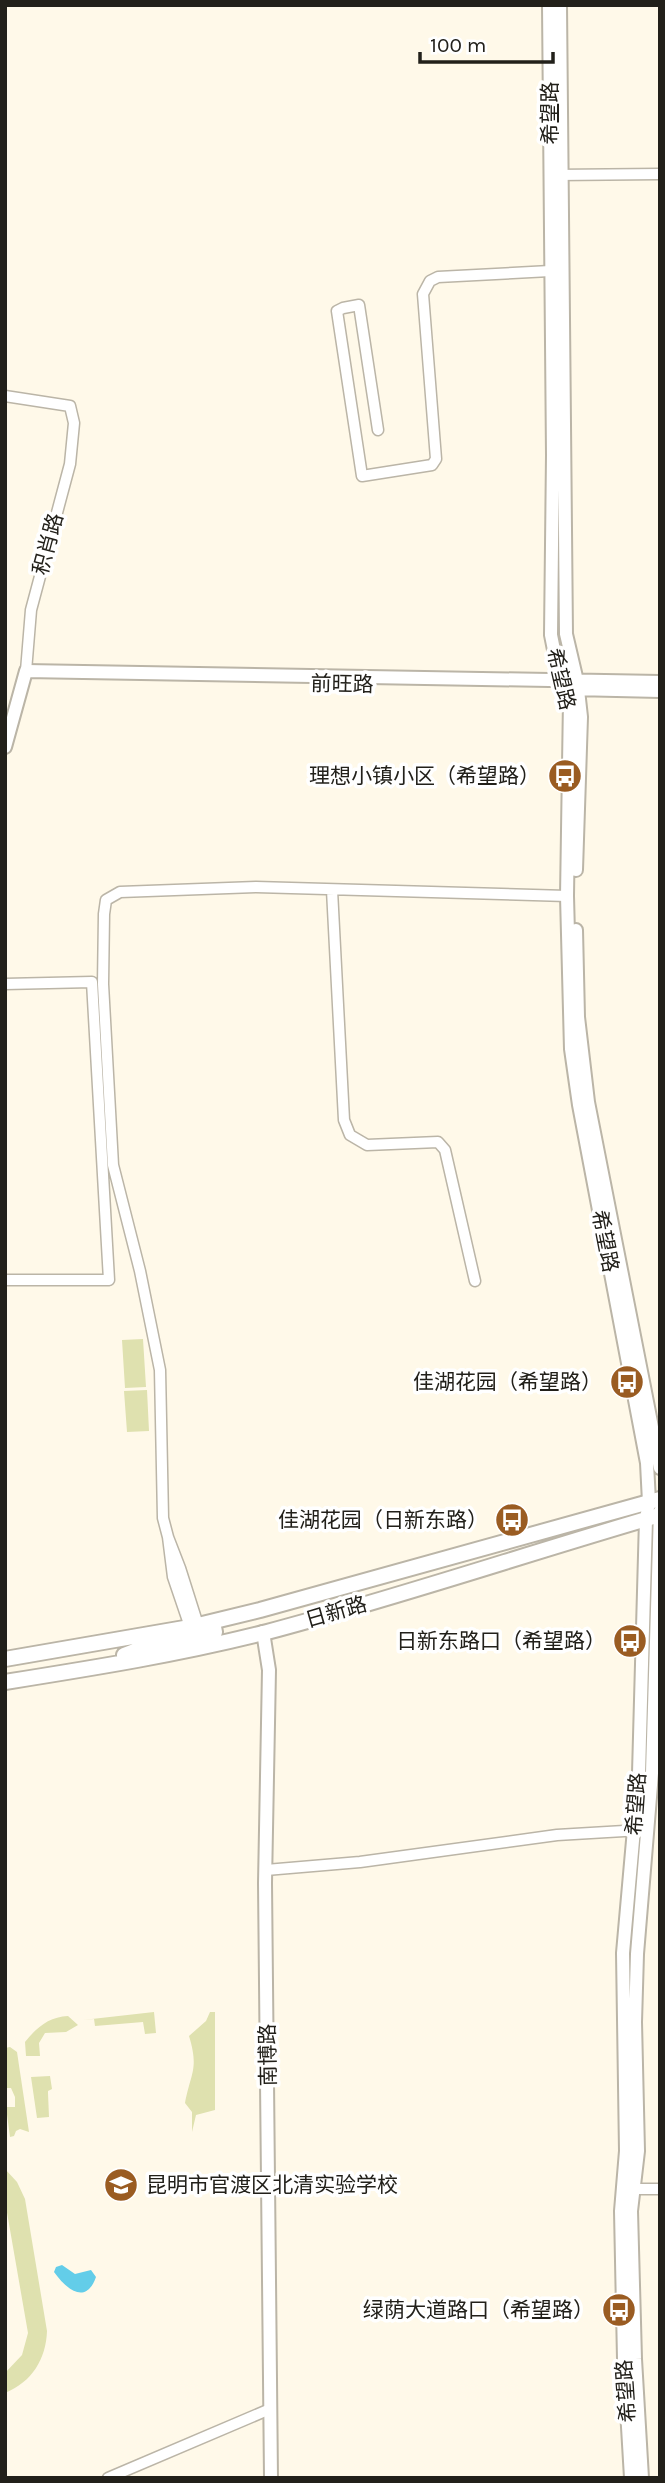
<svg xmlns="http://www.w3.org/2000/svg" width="665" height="2483" viewBox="0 0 665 2483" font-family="Karla,'Noto Sans SC',sans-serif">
  <rect width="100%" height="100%" fill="#fff9e9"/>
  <!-- green -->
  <path fill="#dfe1af" d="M143,1339L146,1387L125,1388L122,1340Z
    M147,1390L149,1431L127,1432L124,1391Z
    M154,2012L156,2033L145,2034L143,2022L95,2026L94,2019L83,2020Z
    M210,2012H215V2110L196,2115L192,2132V2112L185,2103C191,2072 199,2069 189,2036L206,2021Z
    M68,2016L78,2025L66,2032L45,2033L39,2043L40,2056H26L25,2042C37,2027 49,2017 68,2016Z
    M10,2047L17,2052L29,2132L20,2129L16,2131L14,2136L10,2137L6,2107H15V2097L11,2088H5V2048Z
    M50,2076L52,2089L48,2091V2093L49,2117L37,2118L31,2077Z
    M5,2169L17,2182L25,2199L47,2331C46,2359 32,2382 5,2393V2373L22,2355L28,2333L5,2201Z"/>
  <!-- water -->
  <path fill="#63cde9" d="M62,2265L75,2274L91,2270L96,2277C86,2305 67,2290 54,2272L56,2267Z"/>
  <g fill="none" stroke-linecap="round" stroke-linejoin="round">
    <!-- minor casing -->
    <g stroke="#bbb5a7" stroke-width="13">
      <path id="minor" d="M555,175L660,174
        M5,396L70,406L74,423L70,464L31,610L26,671
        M378,430L359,305L343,308L337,311L362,476L432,465L436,459L423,294L430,281L438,277L550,271
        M332,890L344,1120L350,1135L367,1145L438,1142L445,1150L475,1281
        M5,984L92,982L109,1280H5
        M168,1537L163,1518L160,1370L140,1271L113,1165L103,984L104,914L106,900L120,892L256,887L567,896
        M190,1627L173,1577L168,1537L180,1568L198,1625
        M266,1870L360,1862L557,1835L641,1830
        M635,2189H660
        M108,2478L270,2409"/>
    </g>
    <!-- tertiary casing -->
    <g stroke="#bbb5a7" stroke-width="16">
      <path id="tertiary" d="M549,5L553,455L551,635L556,660L566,682L570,700L567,896L571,1049L579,1105L647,1463L649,1502L646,1519L639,1773L623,1953L626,2151L621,2211L624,2359L631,2478
        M560,5L566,634L577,681L581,717L576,870
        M573,689L660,691
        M5,747L26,671L660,682
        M576,930L578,1017L588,1102L660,1468
        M263,1632L269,1670L265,1883L271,2478
        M642,2478L635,2359L631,2211L638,2151L635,2022L637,1954L652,1773L660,1511"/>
    </g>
    <!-- secondary casing -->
    <g stroke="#bbb5a7" stroke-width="18">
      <path id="secondary" d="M124,1655L150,1645L215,1632L214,1627L204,1624
        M5,1659L190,1627L260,1610L660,1499
        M5,1682C93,1668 181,1654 267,1632C399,1597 529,1553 660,1515"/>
    </g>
    <!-- minor -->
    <use href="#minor" stroke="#fff" stroke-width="10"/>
    <!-- tertiary -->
    <use href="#tertiary" stroke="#fff" stroke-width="12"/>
    <!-- secondary -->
    <use href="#secondary" stroke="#fff" stroke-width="14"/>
  </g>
  <!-- icons -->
  <defs>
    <g id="bus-disc" transform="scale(1.75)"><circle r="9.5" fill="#9a5c22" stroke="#fff"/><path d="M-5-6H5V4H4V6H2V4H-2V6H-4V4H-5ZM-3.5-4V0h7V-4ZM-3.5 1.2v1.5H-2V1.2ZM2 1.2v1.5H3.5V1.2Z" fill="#fff"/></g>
    <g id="school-disc" transform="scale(1.75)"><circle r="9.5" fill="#9a5c22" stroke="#fff"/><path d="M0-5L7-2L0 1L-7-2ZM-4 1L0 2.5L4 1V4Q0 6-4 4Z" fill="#fff"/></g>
  </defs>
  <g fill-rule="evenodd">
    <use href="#bus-disc" x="565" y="776"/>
    <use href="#bus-disc" x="627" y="1382"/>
    <use href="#bus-disc" x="512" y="1520"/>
    <use href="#bus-disc" x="630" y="1641"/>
    <use href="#school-disc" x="121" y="2185"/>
    <use href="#bus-disc" x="619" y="2310"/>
  </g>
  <g text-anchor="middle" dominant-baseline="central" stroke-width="7" stroke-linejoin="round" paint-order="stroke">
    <!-- street labels -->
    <g font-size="21" fill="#22201a" stroke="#fff">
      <text transform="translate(550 113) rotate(-90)">希望路</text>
      <text transform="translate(48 544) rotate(-75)">积肖路</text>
      <text transform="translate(561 679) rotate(77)">希望路</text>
      <text transform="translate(342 684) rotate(1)">前旺路</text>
      <text transform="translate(605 1241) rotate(79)">希望路</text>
      <text transform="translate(336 1612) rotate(-16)">日新路</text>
      <text transform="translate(636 1804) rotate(-86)">希望路</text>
      <text transform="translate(268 2055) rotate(-91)">南博路</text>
      <text transform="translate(626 2391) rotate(-94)">希望路</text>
    </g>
    <!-- poi labels -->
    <g font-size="21" fill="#22201a" stroke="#fff" text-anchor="end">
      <text x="540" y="776">理想小镇小区（希望路）</text>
      <text x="602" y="1382">佳湖花园（希望路）</text>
      <text x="488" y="1520">佳湖花园（日新东路）</text>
      <text x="606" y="1641">日新东路口（希望路）</text>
      <text x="146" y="2185" text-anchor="start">昆明市官渡区北清实验学校</text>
      <text x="594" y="2310">绿荫大道路口（希望路）</text>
    </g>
  </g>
  <!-- border -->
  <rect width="665" height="2483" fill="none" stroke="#22201a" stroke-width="14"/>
  <!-- scale -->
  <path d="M420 52v10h133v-10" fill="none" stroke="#22201a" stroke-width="3.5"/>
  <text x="430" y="52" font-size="21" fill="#22201a" stroke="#ffffff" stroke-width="5" paint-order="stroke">100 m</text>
</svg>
